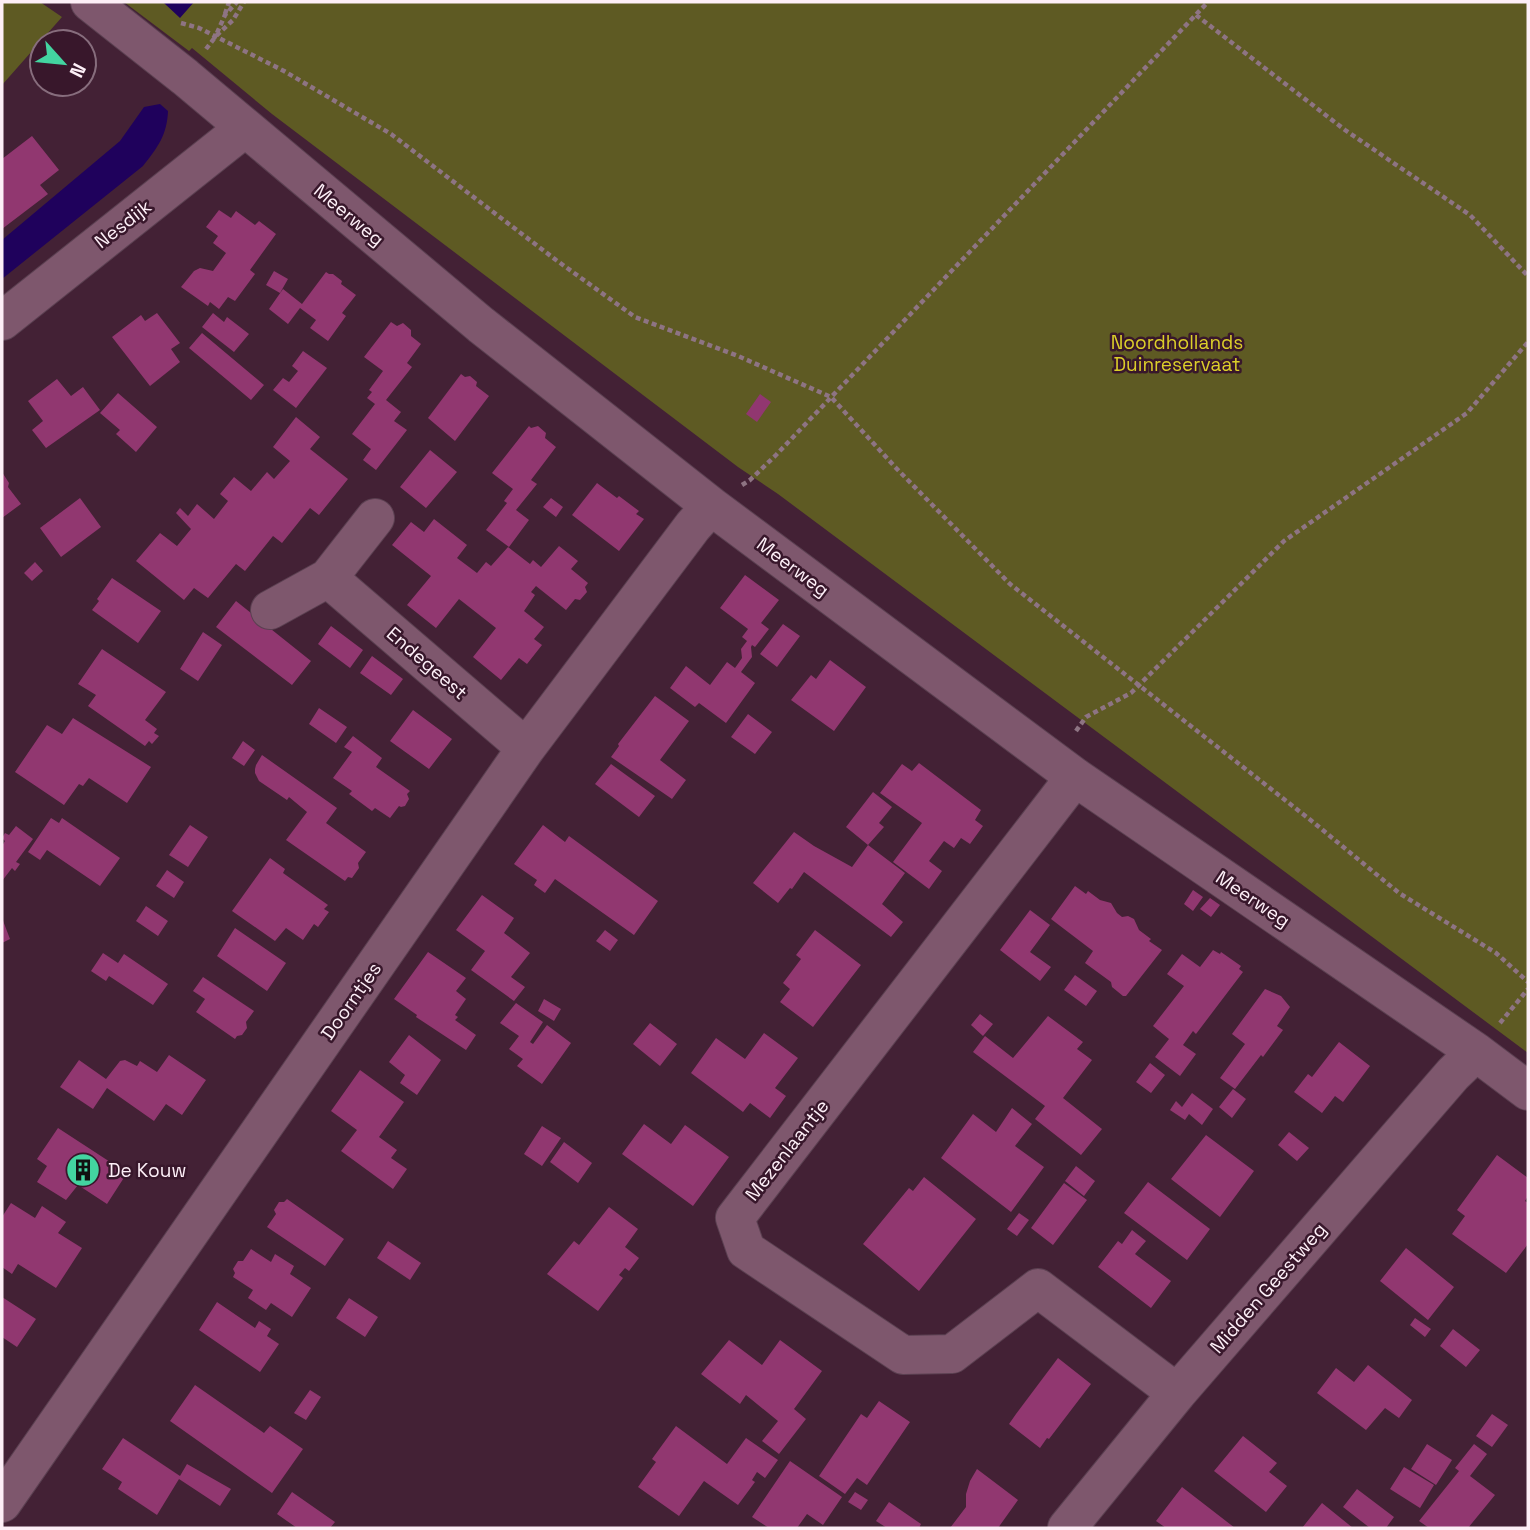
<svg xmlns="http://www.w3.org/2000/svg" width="1530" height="1530" viewBox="0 0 1530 1530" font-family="'Space Grotesk',sans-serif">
  <rect width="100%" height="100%" fill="#432135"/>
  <!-- green -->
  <path fill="#5e5a23" d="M2,2H40L62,17L2,85Z
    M124,2H163L180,17L194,2H1528V1053L778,494L738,467L272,114L192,48L189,51Z"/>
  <!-- water -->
  <path fill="#1f015c" d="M163,2H194L180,18Z
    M160,104L168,111C167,135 158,147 143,166L2,279V240L120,141L144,107Z"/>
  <!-- building -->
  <path fill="#913770" d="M32,136L59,170L40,185L48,194L2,229V214L3,213L2,211V159Z
    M219,210L231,218L236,211L255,225L259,221L276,234L250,270L255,274L235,301L228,297L219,309L210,302L208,306L181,287L194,271L200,268L213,271L226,253L213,243L218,236L206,227Z
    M274,271L288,279L280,293L266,285Z
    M326,272L329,274H333L342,281L341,284L356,295L342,313L346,316L328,341L310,328L316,320L300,308L288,324L269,309L283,289L302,304Z
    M157,313L180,343L171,349L180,362L150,386L112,337L141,315L145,321Z
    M213,313L224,322L227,317L249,334L234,352L202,327Z
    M391,322L397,326L403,323L411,330V336L421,344L407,363L412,367L386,400L401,412L394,421L407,430L376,470L363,460L371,449L352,434L375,404L367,398L372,392L369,390L383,371L364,357Z
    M202,333L264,385L251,400L189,348Z
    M303,351L327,368L296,408L273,390L283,378L289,382L298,371L292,366Z
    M461,374L465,377L470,376L477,382L476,386L489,396L455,441L428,418Z
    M57,379L71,396L83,387L100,410L46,448L32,430L43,421L28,401Z
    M118,393L157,427L136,452L116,434L120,430L100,413Z
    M760,394L771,402L757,422L746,414Z
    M296,417L320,437L310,449L348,479L319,515L310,508L282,543L273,536L245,571L236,564L208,598L194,588L184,600L136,561L160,533L177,546L191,529L176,513L180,508L188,516L197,504L214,519L228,501L220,494L234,477L251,491L267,472L274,479L290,461L273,447Z
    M529,426L531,428L538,426L546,433L545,438L556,447L531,480L537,484L516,510L529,520L509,547L486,530L507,503L504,501L513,489L492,473Z
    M430,450L457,472L426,508L400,487Z
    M2,472L9,483L8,487L21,504L2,518Z
    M597,483L617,498L619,496L639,511L636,514L644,519L619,551L572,515Z
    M80,498L101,527L61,557L40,528Z
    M551,498L563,507L556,517L543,507Z
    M434,519L467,545L457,558L477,573L486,562L491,566L508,547L530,564L533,560L541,567L559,546L578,561L571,569L588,583L585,587L587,592L580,600L575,599L566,610L536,586L531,592L535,595L524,611L544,627L534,639L542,645L527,664L519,658L501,680L473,657L496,628L459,599L436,628L407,605L431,576L392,545L411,522L424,532Z
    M35,562L43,571L32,581L24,573Z
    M745,575L779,600L761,623L769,629L755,647L752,645L751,647L752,657L741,672L755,683L726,723L699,703L695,707L670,688L686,666L710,685L727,662L735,668L742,658L741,649L747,641L742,637L748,629L720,608Z
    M112,578L161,611L138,643L92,610L99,601L97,599Z
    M236,601L311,661L292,685L216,627Z
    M783,624L800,636L777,667L760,654Z
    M331,626L363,650L350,668L318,644Z
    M203,632L222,645L198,681L180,669Z
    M102,649L166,692L145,720L157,729L154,733L159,736L152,744L149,741L145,746L88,706L96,695L78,684Z
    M372,656L403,679L391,695L360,673Z
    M830,660L866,687L834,731L791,700L811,675L816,679Z
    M655,696L689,721L660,760L686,780L672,799L611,757L619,746L618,744Z
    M319,708L347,727L336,743L309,724Z
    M413,710L452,739L429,769L390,741Z
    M748,714L772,732L755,754L731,737Z
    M73,718L151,767L127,803L89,778L83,786L79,784L64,805L15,772L47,725L62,734Z
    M353,736L382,758L376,767L410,791L407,794L409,799L405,806L401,807L399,806L390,818L375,808L372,811L349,794L352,791L333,778L352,752L344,747Z
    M243,741L255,750L244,766L232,758Z
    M262,755L337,808L326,823L366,852L358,863L359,868L352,878L348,877L345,881L286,840L307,812L289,797L287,800L259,781L255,773V769L256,765Z
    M919,763L981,810L975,820L983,826L970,844L961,838L954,848L944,841L929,861L942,871L929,889L893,862L922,823L880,793L902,764L912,771Z
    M611,764L655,796L639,817L595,784Z
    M873,792L892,807L879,823L884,827L868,845L846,827Z
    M51,818L59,823L62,818L120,858L100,886L47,850L40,860L28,852Z
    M190,825L208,837L188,867L169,855Z
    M543,825L565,842L569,836L658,901L634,935L555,879L545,893L534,885L537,880L514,864Z
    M16,826L33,839L16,862L20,864L15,871L12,868L2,881V846L5,841L2,838L5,833L9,835Z
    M794,832L814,846L852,867L868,845L905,873L882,904L903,922L891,937L804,872L792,889L790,888L778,903L753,883Z
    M270,858L285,869L283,873L328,905L324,909L329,912L318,927L314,924L303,940L286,928L275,941L232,911Z
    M167,870L184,882L174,898L156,886Z
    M1075,886L1086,894L1088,891L1100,900L1111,903L1117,913L1122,917L1128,916L1134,919L1139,930L1151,939L1149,941L1162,950L1126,996H1123L1112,987L1111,982L1085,963L1093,951L1051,919Z
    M1193,890L1203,897L1193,911L1184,904Z
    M482,895L514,918L504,933L530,953L511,977L525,987L514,1001L471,970L485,951L456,930Z
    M1210,898L1220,905L1211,917L1200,909Z
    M146,906L168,921L158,936L136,921Z
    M1030,910L1050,925L1030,952L1051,967L1040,981L1000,950Z
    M2,918L10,939L2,943Z
    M235,928L286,963L267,991L217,956Z
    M605,930L618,940L610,951L596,941Z
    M815,930L861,965L813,1027L780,1002L790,989L783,983L801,959L796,955Z
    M1213,950L1220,954L1221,952L1241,966L1239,969L1243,972L1196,1034L1193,1031L1183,1045L1196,1054L1180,1076L1155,1057L1169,1039L1153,1026L1184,986L1167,974L1182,954L1200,967Z
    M428,952L466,978L456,991L466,999L455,1015L458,1017L455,1020L476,1035L466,1050L416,1017L417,1015L394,999Z
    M103,953L118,963L124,954L168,984L153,1005L109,976L106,981L91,971Z
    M1075,975L1097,991L1086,1006L1064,990Z
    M203,977L254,1011L246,1022L247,1028L242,1035L237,1036L235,1039L196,1012L205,999L193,991Z
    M1265,989L1281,996L1290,1007L1277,1026L1283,1030L1263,1057L1261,1055L1235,1089L1220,1078L1245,1044L1232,1034Z
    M544,999L561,1009L554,1021L538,1011Z
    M516,1003L543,1022L530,1042L533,1044L547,1025L571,1043L542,1084L517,1066L523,1059L509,1049L519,1036L500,1023Z
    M980,1014L993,1024L983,1036L971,1025Z
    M1048,1016L1083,1042L1077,1049L1092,1060L1063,1098L1102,1129L1081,1155L1035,1119L1045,1106L973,1052L985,1036L1013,1058Z
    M650,1023L677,1044L660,1066L633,1044Z
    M764,1033L798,1058L775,1088L786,1096L770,1118L750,1103L743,1112L691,1073L716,1038L745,1059Z
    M409,1035L441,1060L417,1095L400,1083L405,1075L389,1062Z
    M1339,1042L1370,1066L1343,1102L1335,1096L1322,1113L1294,1092L1308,1074L1312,1077Z
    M169,1055L206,1080L182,1115L166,1104L154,1121L107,1088L93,1109L60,1087L79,1060L106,1079L120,1061L125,1060L137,1066L140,1061L157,1072Z
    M1150,1063L1165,1075L1151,1093L1136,1082Z
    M360,1070L404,1102L379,1137L397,1150L391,1158L407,1169L393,1189L341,1151L357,1130L331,1111Z
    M1233,1089L1246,1099L1232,1118L1219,1107Z
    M1192,1093L1213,1109L1202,1125L1189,1114L1185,1120L1170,1110L1176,1101L1182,1107Z
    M1012,1108L1032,1124L1015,1146L1044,1167L1011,1212L941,1158L973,1114L996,1132Z
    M644,1124L671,1144L685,1125L729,1157L693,1206L622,1154Z
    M542,1126L561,1138L542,1166L524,1154Z
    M58,1128L127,1173L107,1204L78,1185L66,1200L37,1182L47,1166L37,1159Z
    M1289,1132L1309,1148L1297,1161L1278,1145Z
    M1206,1135L1254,1171L1220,1217L1171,1179Z
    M564,1142L592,1163L578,1183L550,1162Z
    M1497,1155L1528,1178V1196L1525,1201L1528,1203V1244L1506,1273L1452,1234L1465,1216L1457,1210Z
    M1076,1166L1095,1181L1084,1196L1065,1181Z
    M924,1177L976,1219L919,1291L863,1244L909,1188L913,1191Z
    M1148,1182L1210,1229L1187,1260L1124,1213Z
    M1064,1183L1087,1200L1053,1245L1031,1228Z
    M287,1199L344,1239L325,1266L267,1227L276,1214L274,1210L279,1202H284Z
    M11,1203L35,1218L42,1206L66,1222L58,1233L82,1248L56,1288L18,1264L12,1274L2,1267V1217Z
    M609,1207L638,1229L625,1247L639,1258L629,1271L625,1268L619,1275L623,1278L598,1311L547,1274L574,1241L579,1245Z
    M1019,1213L1029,1220L1017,1236L1007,1229Z
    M1132,1230L1146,1241L1135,1254L1171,1281L1151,1308L1098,1267L1118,1241L1122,1244Z
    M388,1241L421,1263L410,1280L377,1258Z
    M1406,1248L1454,1287L1428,1320L1380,1281Z
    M251,1249L271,1262L275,1254L294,1266L290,1274L311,1288L292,1317L271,1303L266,1310L248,1298L253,1290L233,1277L235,1273L233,1269L238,1261H243Z
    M2,1297L36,1319L17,1347L2,1337Z
    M349,1298L378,1317L365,1337L336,1318Z
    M217,1302L255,1328L259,1321L271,1329L267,1336L279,1344L260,1372L199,1330Z
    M1415,1318L1431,1329L1425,1337L1410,1325Z
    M1453,1329L1480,1350L1466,1367L1440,1346Z
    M729,1340L762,1365L780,1340L822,1371L794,1409L806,1419L779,1454L762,1441L778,1421L746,1395L740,1404L701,1374Z
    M1058,1358L1091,1384L1049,1439L1047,1438L1040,1448L1009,1424L1016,1414Z
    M1368,1365L1412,1400L1399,1418L1385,1408L1366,1430L1317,1393L1336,1368L1354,1382Z
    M195,1385L264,1433L270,1426L303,1449L272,1493L170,1421Z
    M310,1390L321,1397L306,1420L294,1413Z
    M879,1401L910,1422L867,1485L857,1478L845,1494L819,1476L861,1414L867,1418Z
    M1492,1414L1508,1425L1492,1447L1476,1436Z
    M676,1426L727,1464L746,1438L778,1460L765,1478L757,1472L752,1480L755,1482L738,1505L704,1481L679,1516L638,1487L656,1462L652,1459Z
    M1243,1436L1277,1463L1269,1472L1287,1486L1266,1512L1214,1471Z
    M123,1438L180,1476L187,1464L231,1489L220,1506L179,1479L157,1515L118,1489L122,1482L102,1469Z
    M1427,1444L1452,1460L1436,1485L1411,1469Z
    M1474,1444L1487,1454L1470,1476L1495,1495L1468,1528H1429L1419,1521L1459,1471L1455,1468Z
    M790,1461L842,1497L823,1525L807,1514L797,1528H769L752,1517Z
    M1404,1467L1434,1485L1420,1508L1390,1489Z
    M977,1469L1018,1500L998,1528H950L966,1507V1494L970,1481Z
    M1182,1487L1235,1528H1166L1156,1521Z
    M1357,1489L1394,1517L1386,1528H1370L1343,1507Z
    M292,1492L335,1522L330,1528H297L277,1514Z
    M855,1492L868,1500L861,1510L848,1502Z
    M889,1502L921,1524L919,1528H887L876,1521Z
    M1322,1503L1353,1528H1302Z"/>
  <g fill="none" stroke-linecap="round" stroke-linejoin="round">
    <!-- minor casing -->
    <g stroke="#5b4051" stroke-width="40">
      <path id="minor" d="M90,2L185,77L481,325L711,506L1075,777L1476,1052L1528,1091
        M2,321L245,128
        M328,578L526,748
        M270,610L328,578L375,518
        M1075,777L735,1218L746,1250L903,1355L952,1354L1038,1288L1177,1393
        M2,1503L526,748L693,526L711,506
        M1067,1528L1177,1393L1453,1074L1476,1052"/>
    </g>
    <!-- path -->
    <path stroke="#8e7483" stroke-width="4.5" stroke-dasharray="5 3.5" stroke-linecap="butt" d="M225,14L229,2
      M1196,15L1345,130L1470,215L1528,276
      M181,23L199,28L284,71L391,134L556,260L635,317L738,356L831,397L896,468L1010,584L1313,822L1399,893L1496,953L1528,982
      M217,33L225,15L237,2
      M206,49L216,36L233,20L244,2
      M742,485L750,480L776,455L1208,2
      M1076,731L1086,717L1131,693L1284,541L1467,413L1528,342
      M1500,1023L1528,989"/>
    <!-- minor -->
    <use href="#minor" stroke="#7e576d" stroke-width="38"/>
  </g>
  <!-- icons -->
  <defs>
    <g id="building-disc" transform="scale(1.75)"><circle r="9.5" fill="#43d4a0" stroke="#38172b"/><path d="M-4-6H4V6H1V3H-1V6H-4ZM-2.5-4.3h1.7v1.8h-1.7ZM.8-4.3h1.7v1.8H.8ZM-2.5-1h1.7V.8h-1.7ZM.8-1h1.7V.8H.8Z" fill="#111"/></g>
  </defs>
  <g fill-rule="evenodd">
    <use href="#building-disc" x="83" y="1170"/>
  </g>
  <g text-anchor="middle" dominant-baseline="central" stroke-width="5" stroke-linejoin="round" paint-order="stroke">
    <!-- street labels -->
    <g font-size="19" fill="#fdeff7" stroke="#38172b">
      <text transform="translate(349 215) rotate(40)">Meerweg</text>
      <text transform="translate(123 224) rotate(-38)">Nesdijk</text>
      <text transform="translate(793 567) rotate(37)">Meerweg</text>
      <text transform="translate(427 663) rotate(41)">Endegeest</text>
      <text transform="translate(1253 899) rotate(34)">Meerweg</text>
      <text transform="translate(351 1001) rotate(-55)">Doorntjes</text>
      <text transform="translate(787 1150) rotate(-52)">Mezenlaantje</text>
      <text transform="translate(1268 1288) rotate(-49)">Midden Geestweg</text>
    </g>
    <!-- park labels -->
    <g font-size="19" fill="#dccf2a" stroke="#38172b">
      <text x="1177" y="342">Noordhollands<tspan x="1177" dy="22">Duinreservaat</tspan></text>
    </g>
    <!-- poi labels -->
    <g font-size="19" fill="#fdeff7" stroke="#38172b" text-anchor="start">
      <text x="108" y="1170">De Kouw</text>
    </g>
  </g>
  <!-- border -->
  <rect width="1530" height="1530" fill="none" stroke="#fdeff7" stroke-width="7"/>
  <!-- north arrow -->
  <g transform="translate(63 63) rotate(117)"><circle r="33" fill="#38172b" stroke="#876d7d" stroke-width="2"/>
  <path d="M0-5L12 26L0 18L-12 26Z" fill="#43d4a0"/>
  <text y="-10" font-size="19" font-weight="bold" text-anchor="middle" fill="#fdeff7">N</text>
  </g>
</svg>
